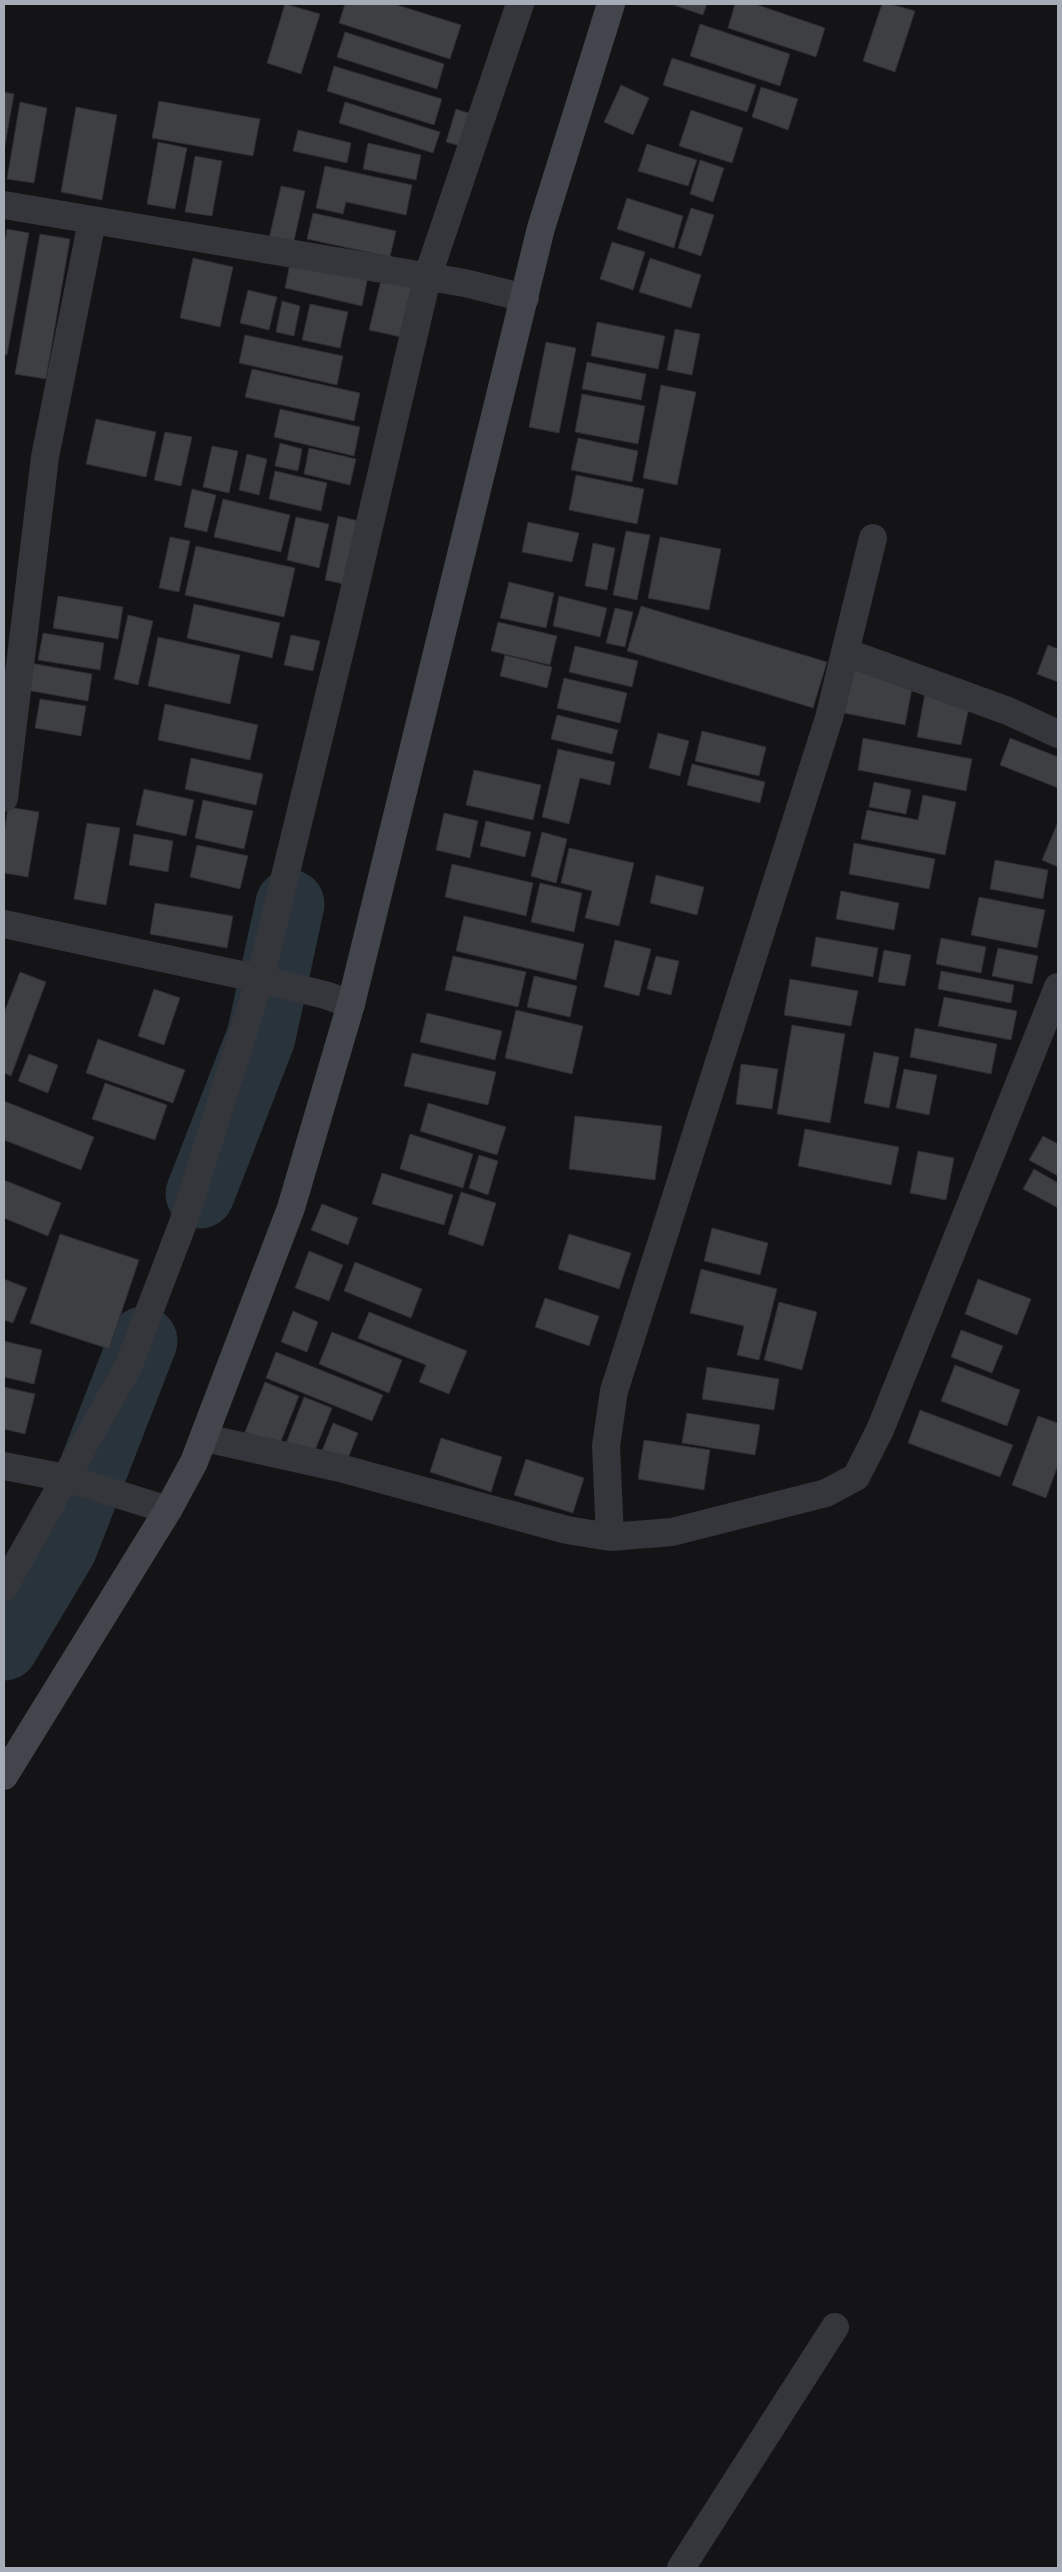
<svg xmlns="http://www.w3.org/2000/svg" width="1062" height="2572" viewBox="0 0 1062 2572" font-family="Jost,sans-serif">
  <rect width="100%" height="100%" fill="#141416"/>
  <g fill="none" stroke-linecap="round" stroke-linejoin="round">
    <!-- river -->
    <path stroke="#29333b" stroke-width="69" d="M200,1194L261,1037L290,904
      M4,1646L63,1547L143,1341"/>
  </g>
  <!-- building -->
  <path fill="#3e3f43" stroke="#2e2e32" d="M285,4L320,14L301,74L267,63Z
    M345,4H394L461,25L450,59L339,23Z
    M671,4H707L703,15Z
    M735,4H755L825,28L816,57L728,28Z
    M882,4H890L915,11L895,72L863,61Z
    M700,24L790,54L780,86L690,56Z
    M345,32L444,64L437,89L337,57Z
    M672,58L756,85L747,112L663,85Z
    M334,66L442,99L434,125L327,91Z
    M621,85L649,98L633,135L604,122Z
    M761,87L798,99L788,130L752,117Z
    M4,92L14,94L4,151Z
    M159,101L260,119L253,156L152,138Z
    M20,102L47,108L34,183L7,179Z
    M345,102L440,132L433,153L339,123Z
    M76,107L117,115L102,200L61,192Z
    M456,109L478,116L468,148L446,142Z
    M691,110L743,128L732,163L679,146Z
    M298,130L351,143L347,163L293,151Z
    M158,142L187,148L175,209L147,204Z
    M368,143L421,155L416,180L363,169Z
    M647,144L697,160L688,186L638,171Z
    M195,156L222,161L212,216L185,212Z
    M700,160L724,168L713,202L690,194Z
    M325,166L412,185L406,215L346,202L343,214L316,208Z
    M281,186L305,191L293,245L269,239Z
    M627,198L683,216L674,248L617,229Z
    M691,208L714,215L701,256L678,248Z
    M313,213L396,231L390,257L307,239Z
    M7,229L29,233L7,355H4V245Z
    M40,234L70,239L46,379L15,374Z
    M612,242L645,252L633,290L600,279Z
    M193,258L233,267L220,327L180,318Z
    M291,258L368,276L362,306L285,288Z
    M650,258L701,275L691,308L639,292Z
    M381,280L412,287L401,337L369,330Z
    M248,290L277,297L269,330L240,323Z
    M282,301L300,306L294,336L276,332Z
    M310,304L348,312L340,348L302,340Z
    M597,322L665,336L658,369L591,356Z
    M675,329L700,334L692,375L667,370Z
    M245,335L343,356L337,385L239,363Z
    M546,342L576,348L559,433L529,427Z
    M587,362L646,374L641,400L582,389Z
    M252,369L360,393L354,421L245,397Z
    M661,385L696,392L677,485L643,478Z
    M582,394L645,406L638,444L575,432Z
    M280,409L360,427L354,456L274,437Z
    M96,419L156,432L146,477L86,464Z
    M165,432L192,437L181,486L154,480Z
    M578,438L638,451L632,482L571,470Z
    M280,443L302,449L298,471L275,466Z
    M212,446L238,451L229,493L203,487Z
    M309,448L356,459L350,485L304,474Z
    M247,454L267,459L259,495L239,490Z
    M275,471L327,483L321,511L269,499Z
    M576,475L644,489L637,524L569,510Z
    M192,489L216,495L207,532L184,527Z
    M223,499L290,515L281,552L214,537Z
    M338,516L363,522L349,585L325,580Z
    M296,517L329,524L319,568L287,560Z
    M528,522L579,533L572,562L522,552Z
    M626,531L650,535L637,600L613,595Z
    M170,537L190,541L179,592L159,588Z
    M660,537L721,549L709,610L648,598Z
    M593,543L615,548L607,590L585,586Z
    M196,546L295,568L284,617L185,595Z
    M509,582L554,593L546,628L500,618Z
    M58,596L123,607L118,639L53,628Z
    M559,596L607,608L600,637L553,626Z
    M194,604L280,623L272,658L187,638Z
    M641,606L827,662L813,708L627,651Z
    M615,608L633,612L625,647L606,643Z
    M128,615L153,621L138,685L114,679Z
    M498,622L557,636L550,665L491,651Z
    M43,633L104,643L100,670L38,660Z
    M291,635L320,641L313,671L284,665Z
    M158,637L240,655L230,704L148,686Z
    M1048,645L1058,649V682L1037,674Z
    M575,646L638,661L632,687L569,672Z
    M505,655L552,667L547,688L500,676Z
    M30,663L92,674L88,701L26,690Z
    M854,667L914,678L905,725L844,713Z
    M564,678L627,693L620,723L557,708Z
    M925,693L970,702L961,745L917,737Z
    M40,699L86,706L81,736L35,728Z
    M165,704L258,725L250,760L158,740Z
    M557,715L618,730L612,754L551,739Z
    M702,731L766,747L759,776L695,761Z
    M658,733L689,741L680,776L649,768Z
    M863,738L972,759L966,791L858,770Z
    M1010,738L1058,757V788L1000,765Z
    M558,749L615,762L610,785L580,778L569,824L542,817Z
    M191,758L263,774L256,805L185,789Z
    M692,764L765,782L760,803L687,785Z
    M474,770L541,785L533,820L466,805Z
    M874,782L911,790L906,814L869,807Z
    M144,789L194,800L186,836L136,825Z
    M923,795L956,802L945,855L861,839L867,810L918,820Z
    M203,800L253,811L244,849L195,838Z
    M8,807L39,812L28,877L4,873V834Z
    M444,813L478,821L470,858L436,850Z
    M486,821L531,832L525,857L480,846Z
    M1058,822V867L1042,860Z
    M87,823L120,828L106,905L74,899Z
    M542,832L567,839L556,883L531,876Z
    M134,834L173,841L168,872L129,865Z
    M854,843L935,859L929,889L849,874Z
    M197,845L248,856L240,889L190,877Z
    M569,848L634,863L619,926L585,918L592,891L561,883Z
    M995,860L1048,870L1043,899L990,889Z
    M452,864L533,883L526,916L445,897Z
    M656,875L704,887L697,915L650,903Z
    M540,883L582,893L574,932L531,922Z
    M841,891L899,903L894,930L836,919Z
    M979,897L1045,910L1037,948L971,935Z
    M155,903L233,916L227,948L150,934Z
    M464,916L584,944L576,980L456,951Z
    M816,937L878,948L873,977L811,966Z
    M941,938L986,947L981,973L936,964Z
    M615,940L651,949L639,996L604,987Z
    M998,948L1038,956L1032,984L992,976Z
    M884,950L911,955L905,986L878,982Z
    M453,956L526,972L518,1007L445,990Z
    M656,956L679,961L671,995L647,989Z
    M941,971L1014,985L1011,1003L938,989Z
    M20,972L46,982L11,1076L4,1073V1013Z
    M534,976L577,986L570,1017L527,1007Z
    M790,979L858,991L851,1026L784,1015Z
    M154,989L180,998L164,1045L138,1036Z
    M944,997L1017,1011L1011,1040L938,1026Z
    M516,1010L583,1026L572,1074L505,1058Z
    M427,1013L502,1031L495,1060L420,1042Z
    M792,1025L845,1034L830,1123L777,1114Z
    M915,1028L997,1044L991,1074L910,1057Z
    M98,1039L185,1070L173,1103L86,1073Z
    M874,1052L899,1057L889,1108L864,1103Z
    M412,1053L496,1072L488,1105L404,1086Z
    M29,1054L58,1065L48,1093L18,1081Z
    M741,1064L778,1069L772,1109L736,1104Z
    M904,1069L937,1075L929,1115L896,1108Z
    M105,1083L167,1105L155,1140L92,1119Z
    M4,1101L94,1137L81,1170L4,1140Z
    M428,1103L506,1127L497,1155L420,1131Z
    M575,1116L662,1126L655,1180L569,1169Z
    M805,1129L899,1147L891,1185L798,1166Z
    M410,1134L473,1154L463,1188L400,1169Z
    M1043,1136L1058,1144V1176L1029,1160Z
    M918,1151L954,1158L946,1200L910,1193Z
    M479,1155L498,1161L488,1195L469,1188Z
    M1034,1169L1058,1183V1208L1023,1189Z
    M382,1173L453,1195L444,1225L372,1204Z
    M4,1180L61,1203L48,1236L4,1218Z
    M461,1192L496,1203L483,1246L448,1234Z
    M322,1204L358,1218L348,1245L311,1230Z
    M712,1228L768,1243L760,1275L704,1261Z
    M60,1234L139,1260L109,1349L30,1323Z
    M569,1234L631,1253L619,1289L558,1269Z
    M309,1251L343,1265L329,1301L295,1288Z
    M355,1262L422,1289L411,1318L344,1291Z
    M701,1269L777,1289L759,1360L737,1355L744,1326L690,1313Z
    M4,1279L27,1288L13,1323L4,1320Z
    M978,1279L1031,1299L1017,1335L965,1314Z
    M545,1298L599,1316L589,1346L535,1327Z
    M779,1302L817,1312L802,1370L764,1360Z
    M293,1311L318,1322L307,1352L281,1342Z
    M369,1312L467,1351L449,1394L419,1382L426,1365L358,1338Z
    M961,1330L1003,1346L992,1373L951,1357Z
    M332,1332L402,1360L389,1393L319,1364Z
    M4,1341L42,1350L34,1384L4,1377Z
    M276,1352L383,1395L372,1421L266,1378Z
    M955,1365L1020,1390L1007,1426L941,1401Z
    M707,1367L779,1379L774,1410L702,1399Z
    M265,1382L299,1396L279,1446L245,1432Z
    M4,1387L35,1394L25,1434L4,1429Z
    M304,1397L332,1408L312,1458L285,1446Z
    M920,1410L1013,1445L1000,1477L908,1443Z
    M687,1413L760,1425L755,1455L682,1443Z
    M1038,1416L1058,1423V1465L1046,1498L1012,1485Z
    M333,1423L358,1433L347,1461L322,1451Z
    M441,1438L502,1457L491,1492L430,1472Z
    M644,1440L710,1450L704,1490L638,1479Z
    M526,1459L584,1478L573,1513L514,1495Z"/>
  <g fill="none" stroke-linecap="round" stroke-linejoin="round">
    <!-- street -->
    <path stroke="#35363b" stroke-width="28" d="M4,205L465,283L525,298
      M845,652L1008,711L1058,734
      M4,798L45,457L92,221
      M4,924L260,979L325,995L351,1004
      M205,1438L340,1468L567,1530L610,1537L672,1532L826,1493L856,1477L880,1430L1058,987
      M4,1466L66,1478L168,1510
      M610,1537L606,1446L614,1391L829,718L873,538
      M4,1587L128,1367L183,1223L260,979L346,626L427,278L520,4
      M681,2568L835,2327"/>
    <!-- secondary -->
    <path stroke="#43454c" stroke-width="28" d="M4,1776L168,1510L194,1462L291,1208L351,1004L541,228L611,4"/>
  </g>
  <!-- border -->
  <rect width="1062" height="2572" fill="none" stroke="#a5abb7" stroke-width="10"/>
</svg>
